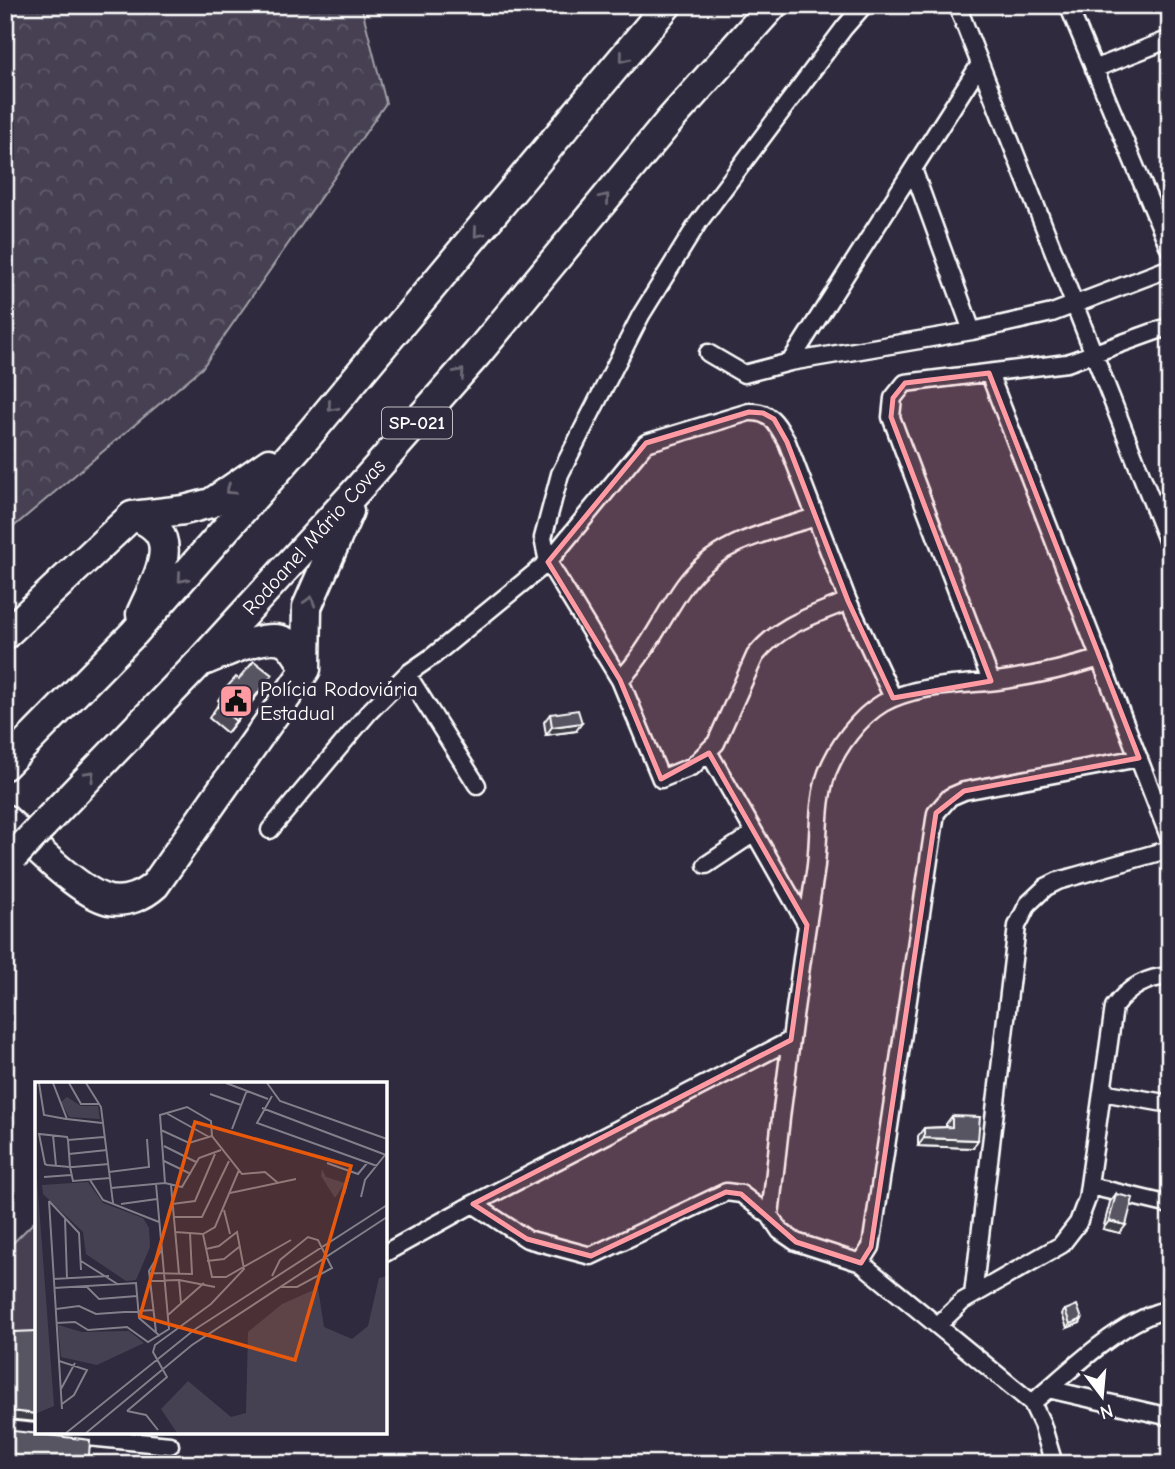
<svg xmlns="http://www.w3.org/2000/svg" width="1175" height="1469" viewBox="0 0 1175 1469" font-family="'Comic Neue',sans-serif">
  <defs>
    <pattern id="forest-crowns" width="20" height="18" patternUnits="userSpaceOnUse" patternTransform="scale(1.75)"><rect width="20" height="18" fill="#464152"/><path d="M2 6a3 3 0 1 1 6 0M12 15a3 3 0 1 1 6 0" fill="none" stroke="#625e6c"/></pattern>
  </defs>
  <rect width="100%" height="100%" fill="#2f2a3d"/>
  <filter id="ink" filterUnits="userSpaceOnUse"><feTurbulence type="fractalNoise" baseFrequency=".0143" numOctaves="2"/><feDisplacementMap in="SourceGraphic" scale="14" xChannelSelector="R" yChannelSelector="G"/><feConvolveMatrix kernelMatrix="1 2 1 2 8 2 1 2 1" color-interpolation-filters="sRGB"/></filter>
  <g filter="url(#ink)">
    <!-- forest -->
    <path fill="url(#forest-crowns)" stroke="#a2a0a8" stroke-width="2" d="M5,5H361L386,103L202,368L5,534Z"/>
    <!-- park -->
    <path fill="#464152" stroke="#a2a0a8" stroke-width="2" d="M37,1219V1338L7,1337L12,1244Z"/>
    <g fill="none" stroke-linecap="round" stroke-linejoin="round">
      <!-- street casing -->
      <g stroke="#fff" stroke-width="21">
        <path id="street" d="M957,5L1170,548
          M1068,5L1170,250
          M1094,69L1170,39
          M913,169L972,331
          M708,353L744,374L790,362L972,331L1052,313L1170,268
          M790,362L980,64
          M989,373L1170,839
          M1156,512L1170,500
          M848,601C812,616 779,625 755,656L716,743L693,766L661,779L620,680L548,562L543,538L560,474L641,315L698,223L844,28L864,5
          M407,674L477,785
          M620,680C647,653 662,617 684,586C715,542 767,532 816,517
          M991,681L891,417L893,398L905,383L1067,363L1170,326
          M709,753L807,925
          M270,830L369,712L407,674L433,656L548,562L646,443L749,412C771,411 777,424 787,442L848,601L893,698
          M706,865L754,833
          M1102,1092L1170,1104
          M1090,1186L1170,1205
          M473,1204L527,1239L591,1256L726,1192L741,1194L770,1216L780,1231L796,1242L861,1263L1032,1403L1042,1424L1054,1464
          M770,1216C782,1101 797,987 815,873C820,840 816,804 827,773C837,747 859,717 883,703C915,685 960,685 997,681C1033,676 1066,669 1100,658
          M385,1253L473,1204L791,1040
          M861,1263L871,1247L936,813L950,797L964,791L1139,758
          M973,1295L1017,926L1028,904L1046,887L1058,881L1170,849
          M938,1325L963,1301L1061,1245L1078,1223L1087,1199L1114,1007C1128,988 1146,977 1170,976
          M1048,1389L1170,1417
          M1032,1403C1069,1372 1122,1318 1170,1309
          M5,1429L170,1445"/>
      </g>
      <!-- highway casing -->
      <g stroke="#fff" stroke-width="33">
        <path id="highway" d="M132,516C188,532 156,579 141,614
          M5,635L132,516L184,510L211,503L269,463
          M206,660C225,653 267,631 286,642C295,648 300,660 306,669
          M5,765L134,633L306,438L667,5
          M5,819C29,841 80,894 109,900C126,903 143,896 155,885L306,669L307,607L349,511
          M43,825L200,662L358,489L477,354L671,119L773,5"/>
      </g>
      <!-- street -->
      <use href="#street" stroke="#2f2a3d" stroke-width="16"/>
      <!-- highway -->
      <use href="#highway" stroke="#2f2a3d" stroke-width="28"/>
      <!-- highway-bridge casing -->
      <g stroke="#fff" stroke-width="33" stroke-linecap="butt">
        <path id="highway-bridge" d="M14,856L43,825"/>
      </g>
      <!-- highway-bridge -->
      <use href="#highway-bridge" stroke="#2f2a3d" stroke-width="28"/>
    </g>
    <!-- wall -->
    <path fill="#4d4956" stroke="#fff" stroke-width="2" d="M272,675L227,733L209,718L220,702L218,700L226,688L239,679Z
      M550,714L576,731L546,735L544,722Z
      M952,1116L973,1148L918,1146V1136L924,1128L946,1127V1124Z
      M1116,1194L1120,1233L1103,1229L1110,1202Z
      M1065,1310L1082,1319L1080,1323L1067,1328L1062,1314Z"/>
    <!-- shaded-wall -->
    <path fill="#3e3c46" stroke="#fff" stroke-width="2" d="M272,675L264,687L227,733L236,721Z
      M582,723L576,731L546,735L552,727Z
      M924,1138L978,1140L973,1148L918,1146Z
      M1109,1221L1126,1225L1120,1233L1103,1229Z
      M1082,1319L1080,1323L1067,1328L1070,1324Z
      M11,1411L37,1414V1422L5,1419V1414Z"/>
    <!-- building -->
    <path fill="#595564" stroke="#fff" stroke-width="2" d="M254,661L272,675L236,721L217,706L230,691L226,688L236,677L239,679Z
      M578,710L582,723L552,727L550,714Z
      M952,1116L980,1117L978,1140L924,1138V1128L952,1127Z
      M1116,1194L1133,1198L1126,1225L1109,1221Z
      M1077,1305L1082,1319L1070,1324L1065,1310Z
      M37,1331V1414L11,1411L5,1414V1336L12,1337L13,1332Z
      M5,1430L90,1440L89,1456L114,1458V1464H5Z"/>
    <!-- one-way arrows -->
    <defs><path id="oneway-chevron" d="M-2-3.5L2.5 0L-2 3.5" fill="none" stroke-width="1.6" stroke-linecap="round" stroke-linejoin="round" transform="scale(1.75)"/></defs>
    <g stroke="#6d6a77">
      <use href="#oneway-chevron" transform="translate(624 58) rotate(129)"/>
      <use href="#oneway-chevron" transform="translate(605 198) rotate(-50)"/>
      <use href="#oneway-chevron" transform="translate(478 233) rotate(130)"/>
      <use href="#oneway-chevron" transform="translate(460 373) rotate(-49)"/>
      <use href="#oneway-chevron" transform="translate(332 407) rotate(130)"/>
      <use href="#oneway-chevron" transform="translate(230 490) rotate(146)"/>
      <use href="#oneway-chevron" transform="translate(182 578) rotate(131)"/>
      <use href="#oneway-chevron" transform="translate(310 601) rotate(-73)"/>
      <use href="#oneway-chevron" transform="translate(90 775) rotate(-46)"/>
    </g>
  </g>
  <!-- marked area -->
  <path fill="#ff9aa2" fill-opacity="0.2" stroke="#ff9aa2" stroke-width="5" stroke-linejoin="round" d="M989,373L1139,758L964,791L936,813L871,1247L861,1263L796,1242L741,1194L726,1192L591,1256L527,1239L473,1204L791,1040L807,925L709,753L661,779L620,680L548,562L646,443L749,412L763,413L774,419L787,442L848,601L893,698L991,681L891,417L893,398L905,383Z"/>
  <!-- icons -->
  <defs>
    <g id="civic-square" transform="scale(1.75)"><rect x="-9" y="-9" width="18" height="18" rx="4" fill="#ff9aa2" stroke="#2f2a3d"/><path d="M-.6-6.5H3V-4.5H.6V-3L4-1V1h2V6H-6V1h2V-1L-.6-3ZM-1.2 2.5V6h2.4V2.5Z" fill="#111"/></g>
  </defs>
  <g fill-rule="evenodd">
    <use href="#civic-square" x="236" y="701"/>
  </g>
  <g text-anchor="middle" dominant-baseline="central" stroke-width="7" stroke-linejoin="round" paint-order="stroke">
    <!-- shield labels -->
    <rect fill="#2f2a3d" stroke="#c1bfc5" stroke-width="2" x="382" y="407.5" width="70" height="31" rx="5"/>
    <g font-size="19" font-weight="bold" fill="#fff">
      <text x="417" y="423">SP-021</text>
    </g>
    <!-- street labels -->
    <g font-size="21" fill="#fff" stroke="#2f2a3d">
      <text transform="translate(314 537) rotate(-48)">Rodoanel Mário Covas</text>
    </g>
    <!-- poi labels -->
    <g font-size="21" fill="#fff" stroke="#2f2a3d" text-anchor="start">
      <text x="260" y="689">Polícia Rodoviária<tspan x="260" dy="24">Estadual</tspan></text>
    </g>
  </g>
  <!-- overview -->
  <g transform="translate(35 1082)">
    <rect width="352" height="352" fill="#2f2a3d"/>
    <path d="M53,100L68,121L108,136L114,146L115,165L101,198L91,199L51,172L48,150L8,112L7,103ZM352,194V351H142L126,327L153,299L196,335L211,331L213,250L247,222L283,206L289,245L317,257L333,244L344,196ZM23,243L47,250L94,249L109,261L62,283L26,275Z" fill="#464152"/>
    <path d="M0,70L19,324L0,332Z" fill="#464152"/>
    <path d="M32,15L46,24H63L65,37L34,35L26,20ZM287,87L291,95L310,101L300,116L286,94Z" fill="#464152"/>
    <path fill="none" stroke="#827f8b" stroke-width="2" d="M4,1L9,33L31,37M18,1L32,37L67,41M34,1L46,22H65M51,1L66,25L78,121M191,1L233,17M232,1L245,19L352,57M175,12L206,23M237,14L222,41L342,84M227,26L351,73M131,31L174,55M197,47L212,8M126,48L154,61L177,54M18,53L21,84M33,58L69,55M129,64L161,80M34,72L72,68M129,79L156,92M292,81L323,92L333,80M74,82L38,85H35L12,83L10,82L4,52L32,55L33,58L35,85L38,99L75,96M74,90L114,85L112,57M9,95L36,93M55,98L68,118L124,140M130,101L125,33L152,25L176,39L177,54L207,92L230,90L243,101M136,103L144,192M76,106L130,101L147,105L164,76L186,68M195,111L261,97M309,112L315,90M326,115L330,98L350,73M14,119L27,327M14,119L44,151L46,188M86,122L122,117M137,122L160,119L180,72M189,128L195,152M138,135H167L194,79M30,136L32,197M140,150L168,152L180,145L204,88M168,152L177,195H191L256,158M46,179L84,203M172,179L189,177L204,165M114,191L157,192L155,151M237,194L245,178L273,155L283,158L297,186L262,205H247M18,197L74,194M144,198L146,221M115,199L144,198L180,205M51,204L64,217L102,214M19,206L101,201L104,236L125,254M21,227L44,224L61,232L118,228M133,233L169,201M21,241L40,240L53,248L92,245L113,260L134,247L121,102M121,250L114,189L127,167M24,279L52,288L39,313L27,322M26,307L40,281M92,329L132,295L118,270L120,263L176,222L209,187L202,150L184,164L171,167M92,329L111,333L123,348M31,351L159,248L352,123M51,351L157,263L352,135"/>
    <path fill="#e8590c" fill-opacity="0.15" stroke="#e8590c" stroke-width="3.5" d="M160,40L316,84L260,278L105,234Z"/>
    <rect width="352" height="352" fill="none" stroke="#fff" stroke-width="3.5"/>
  </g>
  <!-- margin -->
  <rect width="1175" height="1469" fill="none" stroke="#2f2a3d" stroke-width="28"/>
  <rect x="14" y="14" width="1147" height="1441" fill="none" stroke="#fff" stroke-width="2.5" filter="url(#ink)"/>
  <!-- north arrow -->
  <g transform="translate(1102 1396) rotate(164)" stroke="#2f2a3d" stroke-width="5" paint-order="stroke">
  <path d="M0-5L12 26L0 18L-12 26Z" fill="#ffffff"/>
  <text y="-10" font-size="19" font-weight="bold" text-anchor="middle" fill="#ffffff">N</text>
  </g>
</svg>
